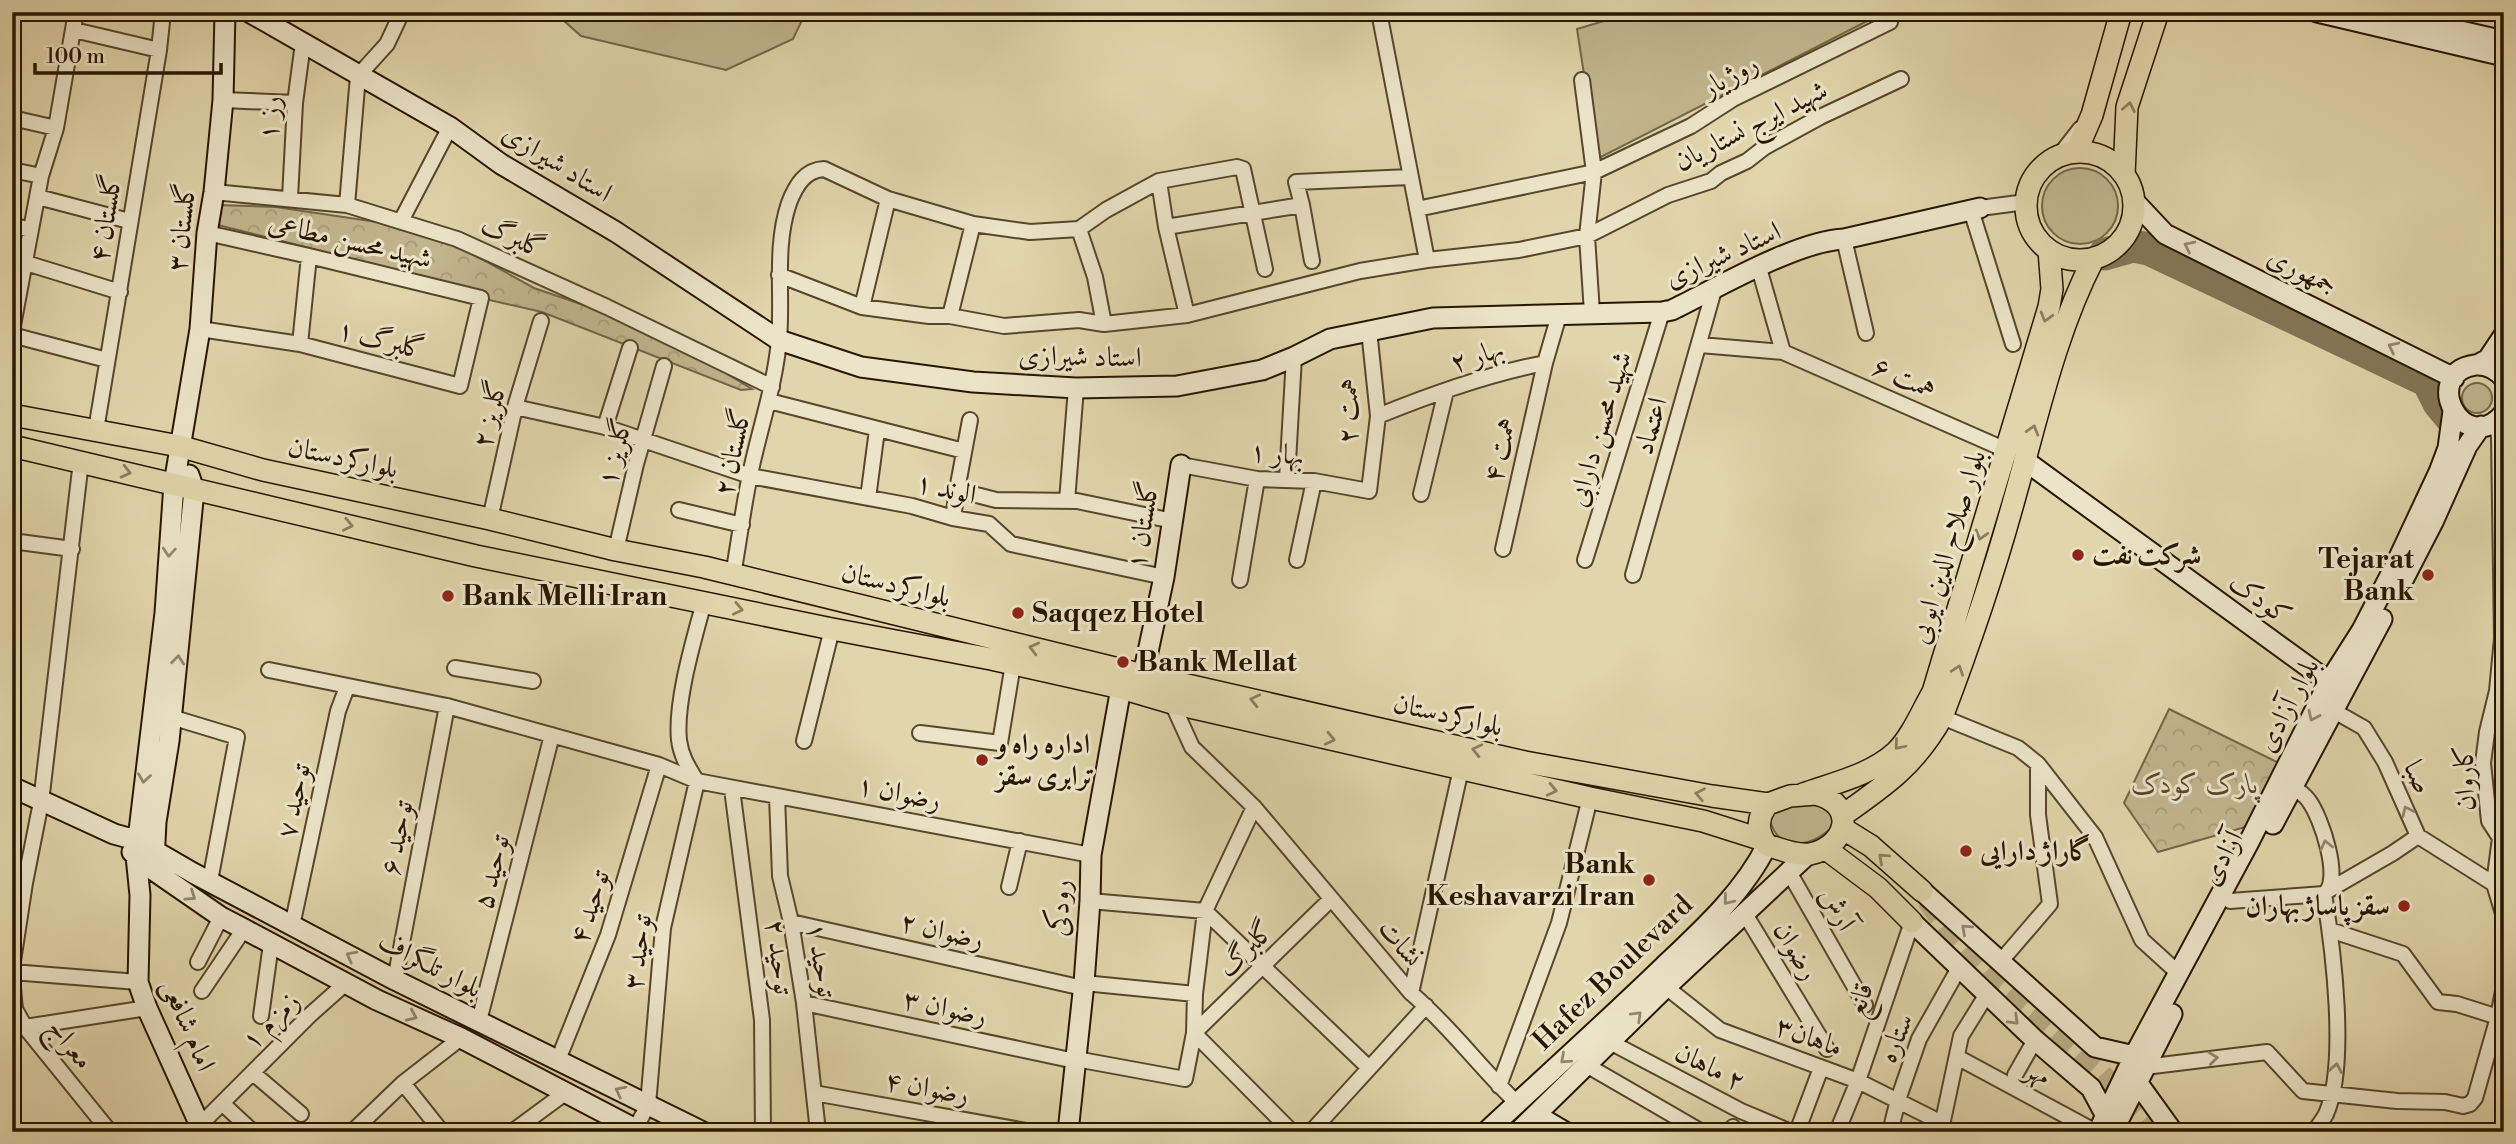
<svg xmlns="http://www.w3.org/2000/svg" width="2516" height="1144" viewBox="0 0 2516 1144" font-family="'Libre Bodoni',Amiri,serif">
  <defs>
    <pattern id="forest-crowns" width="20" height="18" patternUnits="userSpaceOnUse" patternTransform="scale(1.75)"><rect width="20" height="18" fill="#c1b58e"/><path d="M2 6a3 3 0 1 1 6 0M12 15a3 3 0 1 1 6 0" fill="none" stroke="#a69b79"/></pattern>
  </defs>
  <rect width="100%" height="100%" fill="#e1d5ab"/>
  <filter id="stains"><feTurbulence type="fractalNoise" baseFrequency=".00286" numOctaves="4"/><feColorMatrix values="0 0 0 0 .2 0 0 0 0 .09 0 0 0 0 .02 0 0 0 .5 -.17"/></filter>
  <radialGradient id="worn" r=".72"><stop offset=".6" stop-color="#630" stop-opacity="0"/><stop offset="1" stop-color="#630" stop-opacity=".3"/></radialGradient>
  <!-- green -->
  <path fill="#c1b58e" stroke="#746647" stroke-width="2" d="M554,12H806L793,39L726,70L581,36Z
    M1634,12H1885L1597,159L1577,29Z
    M2042 206a38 38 0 1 1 76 0a38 38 0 1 1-76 0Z
    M2462 398a15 15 0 1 1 30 0a15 15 0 1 1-30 0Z
    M1811,800L1832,812L1833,826C1815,846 1778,854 1770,820L1776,810Z"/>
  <!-- forest -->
  <path fill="url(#forest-crowns)" stroke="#746647" stroke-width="2" d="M219,205L276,207L397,225L449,241L534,288L595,309L704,360L752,389L741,390L542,312L481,298L309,248L218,225Z
    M2169,709L2283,765L2256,824L2158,852L2124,803Z"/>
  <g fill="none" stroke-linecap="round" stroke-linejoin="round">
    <!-- taxiway -->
    <path stroke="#847656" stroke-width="33" d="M2105,254L2133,246L2149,249L2428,381L2439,403L2453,420"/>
    <!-- primary-tunnel -->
    <path stroke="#bcaf89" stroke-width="21" stroke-dasharray="21 10" stroke-linecap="butt" d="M1927,900L1955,940L1987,974L2100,1072L2155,1132"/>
    <!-- street casing -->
    <g stroke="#56462b" stroke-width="18">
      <path id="street" d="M74,30L159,50
        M1582,80L1594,172L1587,236L1592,313
        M223,100L295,103
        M12,118L56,128
        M2059,156L2080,129
        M12,170L41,176
        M1159,181L1237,167L1243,169L1265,269
        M214,192L347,205L457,239L607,307L772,387
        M38,197L129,221
        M290,198L295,103L303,43
        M347,205L358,76L387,44L402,12
        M1302,205L1312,261
        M1980,208L2026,202
        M1417,209L1594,172L1691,126L1733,99L1890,22
        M1971,210L2013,344
        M401,221L450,127
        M12,225L30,230
        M1166,227L1302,205L1296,182L1410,177
        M1079,229L1095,277L1104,324
        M1844,239L1866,333
        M1427,260L1519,250L1587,236L1668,195L1711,181L1721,173L1747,161L1765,147L1820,117L1901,79
        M26,263L120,292
        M1759,268L1783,352
        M779,275L862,307L929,316H950L1004,326L1079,320L1104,324L1187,315L1360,271L1427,260L1379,12
        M862,307L888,199
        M950,316L973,224
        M200,329L300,344L460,386L481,298L309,256L207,233
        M12,331L41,176L56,128L76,12
        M12,335L107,360
        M300,344L309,256
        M1700,345L1783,352L2006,450
        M769,401L964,451
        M515,407L605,427L750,476L912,506L953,518L989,524L1011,544L1164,577
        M1378,416C1432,394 1488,374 1545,363L1559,315
        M970,420L957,490L996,500L1077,501L1173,521
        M2496,421L2499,437L2502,638L2497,691L2487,732L2483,763L2489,821L2500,838
        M605,427L630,348
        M96,430L159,50L163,12
        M1181,465L1257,479L1314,481L1369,491L1378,416L1369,330
        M1287,479L1294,357
        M1421,494L1446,391
        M868,498L877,430
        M1067,501L1076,388
        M679,510L742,525
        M953,518L957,490
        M490,519L515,407L541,321
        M12,541L72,549
        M1503,549L1545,363
        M616,550L636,464L664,366
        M1297,560L1314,481
        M1585,560L1662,312
        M733,575C739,542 743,508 750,475C759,430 775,386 779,340C783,295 774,247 789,203C796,185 805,170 824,169L888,199L973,224L1030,232L1079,229L1106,210L1159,181L1166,227L1187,315
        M1633,575L1714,290
        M1240,580L1257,479
        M455,668L533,681
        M269,670L447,706L659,765L697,781L1091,855
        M1172,703L1192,747L1254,807L1411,993C1450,1026 1480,1068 1517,1103
        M2334,711L2364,728L2385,762L2418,836L2494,884
        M171,717L237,737L210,881
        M1942,717L2018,748L2038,764V815L2050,904L2001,961
        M920,733L1000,743L1013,664
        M804,741L832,629
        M2038,764L2095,837L2142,940L2175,970L2180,972
        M696,780C688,767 681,756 679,740C675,702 694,639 704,602
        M2293,786C2298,791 2305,795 2309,801C2321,817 2343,881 2324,894C2333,948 2348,1065 2326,1114C2323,1120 2318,1126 2314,1132
        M732,789L762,1020L763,1132
        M777,796L780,876L791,922L804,1003L818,1132
        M2504,833L2500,838L2494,884L2504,917
        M1789,872L1865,1005
        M1009,887L1020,841
        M2329,890L2393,853L2418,836
        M1090,901L1205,911L1368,1067
        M2230,901L2324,894
        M1745,914L1827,1049
        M791,922L1083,988
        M292,926L338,711L347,687
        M2330,930L2403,954L2438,1002L2457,1004L2498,1017
        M198,962L221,917
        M12,968L25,883L41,802L81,461
        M12,972L138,982
        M12,978L15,1009L25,1027L110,1132
        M395,980L447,706
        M1084,983L1195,994
        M1666,987L1720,1030L1858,1081L1942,1123
        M202,991L244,929
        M1411,993L1461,769
        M804,1003L1075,1061
        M261,1016L271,944
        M479,1021L552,735
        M25,1027L147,1008
        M1610,1042L1741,1111L1791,1132
        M1957,1057L2096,1132
        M1076,1059L1185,1079L1194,1033L1195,994L1205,911L1254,807
        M558,1060L608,935L659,765
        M1588,1066L1702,1132
        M2145,1067L2267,1052L2303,1091L2397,1101L2445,1102L2463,1106L2470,1104L2475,1098L2498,1017L2504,986
        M253,1073L301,1114
        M2015,1075L2035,1040
        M403,1083L442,1132
        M1499,1086L1559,923L1590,798
        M814,1093L1032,1132
        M222,1103L253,1132
        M201,1124L310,1015L347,982
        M635,1129L648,1105L663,928L697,781
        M1941,1130L1961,1036L1987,994
        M352,1132L403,1083L461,1038
        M512,1132L565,1093
        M1292,1132L1194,1033L1331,899
        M1311,1132L1426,1006
        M1731,1132L1733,1127
        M1797,1132L1821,1068
        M1837,1132L1858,1081L1912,922
        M1890,1132L1898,1100L1919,1039L1959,968"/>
    </g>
    <!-- secondary casing -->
    <g stroke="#271600" stroke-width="23">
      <path id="secondary" d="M249,12L450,127L501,164L616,232L779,340L861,367L973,382L1076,388L1177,386L1262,370L1294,357L1330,339L1433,318L1662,312L1672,310C1717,288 1797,241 1844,239L1980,208
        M2317,12L2504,56
        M2378,12L2504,41
        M2134,201L2165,234L2454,378
        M2477,365L2488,359L2504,335
        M2504,378C2497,370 2487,364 2475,365C2419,373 2464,461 2504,413
        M2024,460L2329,682
        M2400,586L2433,522L2467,446L2481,426
        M1143,675L1164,577L1181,465
        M12,787L114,834L136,840L193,873L395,980L703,1132
        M2273,824L2382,619
        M132,852L153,870L221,917L244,929L377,1000L461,1038L641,1132
        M154,862L156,822L169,741L187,561L194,490L189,475
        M1922,891L2095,1047L2134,1056
        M1912,922L2035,1040L2091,1088L2106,1116
        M2137,1082L2173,1132
        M1536,1115L1565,1132
        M2113,1131L2172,1014
        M203,1132L147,1008L138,982L140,895L136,856L165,613L174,484L200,329L207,233L214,192L223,100L225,12
        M1068,1132L1084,983L1090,901L1091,855L1121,688
        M1486,1132C1545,1077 1605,1023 1663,967C1701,931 1744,892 1767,845
        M1518,1132L1666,987L1808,854
        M2098,1132L2134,1056L2249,842L2329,682L2362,630L2394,568L2439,472L2448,448L2453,411"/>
    </g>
    <!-- primary casing -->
    <g stroke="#271600" stroke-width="24">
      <path id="primary" d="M2076,152L2092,115L2121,12
        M2026 206a54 54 0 1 1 108 0a54 54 0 1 1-108 0Z
        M2124,175L2127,107L2158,12
        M12,415L179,446L263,470L490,519L616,550L704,567L1143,675L1525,762L1712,796L1768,804
        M12,446L476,556L832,629L991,659L1121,688L1172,703L1590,798L1703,821L1763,840
        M1803,794C1834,783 1871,775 1896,752C1912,736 1922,711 1933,692L2049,307L2052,289L2049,250
        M1816,794C1859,805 1846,847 1810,854C1796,856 1780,849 1767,845C1756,831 1757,817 1768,804L1790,796Z
        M1843,815C1886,785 1916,764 1942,717C1969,646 1994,573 2014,500C2037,419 2055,333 2094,258
        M1842,828L1871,846L1922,891
        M1826,849L1878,888L1912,922"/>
    </g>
    <!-- street -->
    <use href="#street" stroke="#ece4c8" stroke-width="14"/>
    <!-- secondary -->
    <use href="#secondary" stroke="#ece4c8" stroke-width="19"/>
    <!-- primary -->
    <use href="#primary" stroke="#e1d5ab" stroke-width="21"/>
  </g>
  <!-- one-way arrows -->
  <defs><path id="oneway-chevron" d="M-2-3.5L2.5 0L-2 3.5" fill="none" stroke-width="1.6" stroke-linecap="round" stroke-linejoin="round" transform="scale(1.75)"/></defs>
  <g stroke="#8d7f5e">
    <use href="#oneway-chevron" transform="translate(2129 107) rotate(-79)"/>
    <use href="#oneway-chevron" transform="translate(2046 317) rotate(106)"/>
    <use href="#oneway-chevron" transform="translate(2033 430) rotate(-73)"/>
    <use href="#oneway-chevron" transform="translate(126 472) rotate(14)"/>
    <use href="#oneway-chevron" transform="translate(348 525) rotate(12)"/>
    <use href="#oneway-chevron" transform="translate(1981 535) rotate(106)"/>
    <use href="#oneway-chevron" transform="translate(738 609) rotate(12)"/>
    <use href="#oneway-chevron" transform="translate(1034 648) rotate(-166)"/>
    <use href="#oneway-chevron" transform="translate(1958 670) rotate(-71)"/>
    <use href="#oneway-chevron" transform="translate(1255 700) rotate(-167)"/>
    <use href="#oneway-chevron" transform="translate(1330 739) rotate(13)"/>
    <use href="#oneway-chevron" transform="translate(1899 745) rotate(130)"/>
    <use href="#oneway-chevron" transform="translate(1477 750) rotate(-167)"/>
    <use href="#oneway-chevron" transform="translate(1552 790) rotate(13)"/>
    <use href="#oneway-chevron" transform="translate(1700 794) rotate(-169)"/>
    <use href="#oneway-chevron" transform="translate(1883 858) rotate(-138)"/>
  </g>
  <g stroke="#93876e">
    <use href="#oneway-chevron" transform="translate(2189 246) rotate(-154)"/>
    <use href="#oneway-chevron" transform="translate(2393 347) rotate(-154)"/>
    <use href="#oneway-chevron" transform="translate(169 552) rotate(94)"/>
    <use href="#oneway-chevron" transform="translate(178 660) rotate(-84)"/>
    <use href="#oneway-chevron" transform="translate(2313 716) rotate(116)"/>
    <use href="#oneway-chevron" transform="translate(144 778) rotate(98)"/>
    <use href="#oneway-chevron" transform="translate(2407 811) rotate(-115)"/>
    <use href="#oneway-chevron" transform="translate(2326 845) rotate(-103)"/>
    <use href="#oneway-chevron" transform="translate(191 896) rotate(34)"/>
    <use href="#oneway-chevron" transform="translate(1728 900) rotate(129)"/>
    <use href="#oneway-chevron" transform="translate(1966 929) rotate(-138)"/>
    <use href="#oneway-chevron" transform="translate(351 956) rotate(-152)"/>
    <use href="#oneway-chevron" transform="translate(412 1016) rotate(24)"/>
    <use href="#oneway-chevron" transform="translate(1637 1016) rotate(-44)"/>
    <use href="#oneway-chevron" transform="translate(2014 1020) rotate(44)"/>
    <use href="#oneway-chevron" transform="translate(2213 1058) rotate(-7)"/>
    <use href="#oneway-chevron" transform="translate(1565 1059) rotate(138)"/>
    <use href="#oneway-chevron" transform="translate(2336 1068) rotate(-80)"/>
    <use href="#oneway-chevron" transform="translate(620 1091) rotate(-153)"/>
  </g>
  <!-- markers -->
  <g fill="#8f2418" stroke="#ece4c8" stroke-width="2.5">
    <circle cx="2078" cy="555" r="7"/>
    <circle cx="2428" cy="575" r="7"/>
    <circle cx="448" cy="596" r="7"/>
    <circle cx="1018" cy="613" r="7"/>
    <circle cx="1123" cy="662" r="7"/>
    <circle cx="982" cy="760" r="7"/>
    <circle cx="1966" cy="851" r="7"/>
    <circle cx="1649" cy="880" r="7"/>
    <circle cx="2404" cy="906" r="7"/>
  </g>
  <g text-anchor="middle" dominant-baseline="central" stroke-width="6" stroke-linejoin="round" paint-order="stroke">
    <!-- street labels -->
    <g font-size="28" fill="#271600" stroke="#ece4c8">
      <text transform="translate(1730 76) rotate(-29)">روژیار</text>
      <text transform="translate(270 118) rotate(-86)">رز ۱</text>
      <text transform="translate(1751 126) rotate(-27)">شهید ایرج نستاریان</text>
      <text transform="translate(557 163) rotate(32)">استاد شیرازی</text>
      <text transform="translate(106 218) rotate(-81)">گلستان ۴</text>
      <text transform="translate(182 227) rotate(-84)">گلستان ۳</text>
      <text transform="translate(513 237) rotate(25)">گلبرگ</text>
      <text transform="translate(350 241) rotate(13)">شهید محسن مطاعی</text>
      <text transform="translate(1723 255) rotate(-24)">استاد شیرازی</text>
      <text transform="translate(2302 271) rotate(26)">جمهوری</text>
      <text transform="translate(381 340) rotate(14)">گلبرگ ۱</text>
      <text transform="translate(1477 356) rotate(-18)">بهار ۲</text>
      <text transform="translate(1080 357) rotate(1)">استاد شیرازی</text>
      <text transform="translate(1904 378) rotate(24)">همت ۶</text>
      <text transform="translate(1348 411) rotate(-90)">همت ۲</text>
      <text transform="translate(490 414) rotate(-76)">گلریز ۲</text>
      <text transform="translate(1651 426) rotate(-74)">اعتماد</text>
      <text transform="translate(1600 429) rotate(-73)">شهید محسن دارابی</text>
      <text transform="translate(1500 450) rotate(-77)">همت ۴</text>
      <text transform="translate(615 452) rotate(-76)">گلریز ۱</text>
      <text transform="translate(733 452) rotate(-78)">گلستان ۲</text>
      <text transform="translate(1277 454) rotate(5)">بهار ۱</text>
      <text transform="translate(343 458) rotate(12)">بلوارکردستان</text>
      <text transform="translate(946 489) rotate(13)">الوند ۱</text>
      <text transform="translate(1143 525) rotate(-81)">گلستان ۱</text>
      <text transform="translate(1948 547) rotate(-73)">بلوار صلاح الدین ایوبی</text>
      <text transform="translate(896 585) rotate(14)">بلوارکردستان</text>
      <text transform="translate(2260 599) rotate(36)">کودک</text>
      <text transform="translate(2288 705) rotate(-62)">بلوار آزادی</text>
      <text transform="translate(1448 715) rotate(13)">بلوارکردستان</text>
      <text transform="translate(2418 777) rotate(65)">صبا</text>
      <text transform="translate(2465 778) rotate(-92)">کاروان</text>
      <text transform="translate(899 793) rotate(11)">رضوان ۱</text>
      <text transform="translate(294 801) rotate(-78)">توحید ۷</text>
      <text transform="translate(397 838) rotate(-79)">توحید ۶</text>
      <text transform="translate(2222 858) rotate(-61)">آزادی</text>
      <text transform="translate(492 872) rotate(-76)">توحید ۵</text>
      <text transform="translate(590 907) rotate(-72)">توحید ۴</text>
      <text transform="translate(1060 908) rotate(-87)">رودکی</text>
      <text transform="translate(1837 909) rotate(60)">آرش</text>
      <text transform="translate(942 931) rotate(13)">رضوان ۲</text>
      <text transform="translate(1400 943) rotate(50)">نشات</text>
      <text transform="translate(1246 949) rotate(-44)">گلبرگ</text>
      <text transform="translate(1796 951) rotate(59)">رضوان</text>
      <text transform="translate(638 952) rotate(-83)">توحید ۳</text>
      <text transform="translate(779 957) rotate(83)">توحید ۲</text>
      <text transform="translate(821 960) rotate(81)">توحید ۱</text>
      <text transform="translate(430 965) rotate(27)">بلوار تلگراف</text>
      <text transform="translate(1613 973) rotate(-44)">Hafez Boulevard</text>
      <text transform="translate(1860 1000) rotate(-71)">قانع</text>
      <text transform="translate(945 1008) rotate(12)">رضوان ۳</text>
      <text transform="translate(271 1021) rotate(-45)">زمزم ۱</text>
      <text transform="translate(188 1025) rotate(67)">امام شافعی</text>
      <text transform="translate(1809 1037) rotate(20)">ماهان۳</text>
      <text transform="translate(1896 1038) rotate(-67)">ستاره</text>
      <text transform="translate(70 1044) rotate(51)">معراج</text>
      <text transform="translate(1710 1067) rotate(27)">٢ ماهان</text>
      <text transform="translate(2038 1073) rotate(28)">مهر</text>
      <text transform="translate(927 1088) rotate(10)">رضوان ۴</text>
    </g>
    <!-- poi labels -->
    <g font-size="28" font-weight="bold" fill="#271600" stroke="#ece4c8" text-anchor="start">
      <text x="2092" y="555">شرکت نفت</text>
      <text x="2414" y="559" text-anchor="end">Tejarat<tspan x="2414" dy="32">Bank</tspan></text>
      <text x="462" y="596">Bank Melli Iran</text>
      <text x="1032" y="613">Saqqez Hotel</text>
      <text x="1137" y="662">Bank Mellat</text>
      <text x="996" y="744">اداره راه و<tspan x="996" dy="32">ترابری سقز</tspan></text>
      <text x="1980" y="851">گاراژ دارایی</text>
      <text x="1635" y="864" text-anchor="end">Bank<tspan x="1635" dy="32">Keshavarzi Iran</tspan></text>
      <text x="2390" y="906" text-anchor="end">سقز پاساژ بهاران</text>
    </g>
    <!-- park labels -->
    <g font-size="28" font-style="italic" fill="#55462b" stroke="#ece4c8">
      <text x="2195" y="784">پارک کودک</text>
    </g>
  </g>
  <!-- margin -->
  <rect width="2516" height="1144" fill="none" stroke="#e1d5ab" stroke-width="42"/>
  <rect x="14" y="14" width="2488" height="1116" fill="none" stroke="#271600" stroke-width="3.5"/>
  <rect x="21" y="21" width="2474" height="1102" fill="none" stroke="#271600" stroke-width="2"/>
  <!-- scale -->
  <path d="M35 63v10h186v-10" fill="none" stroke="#271600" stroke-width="3.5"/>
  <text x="46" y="63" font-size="21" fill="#271600" stroke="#ece4c8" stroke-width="5" paint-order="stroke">100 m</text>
  <rect width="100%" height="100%" filter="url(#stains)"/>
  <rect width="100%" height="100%" fill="url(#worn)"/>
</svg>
